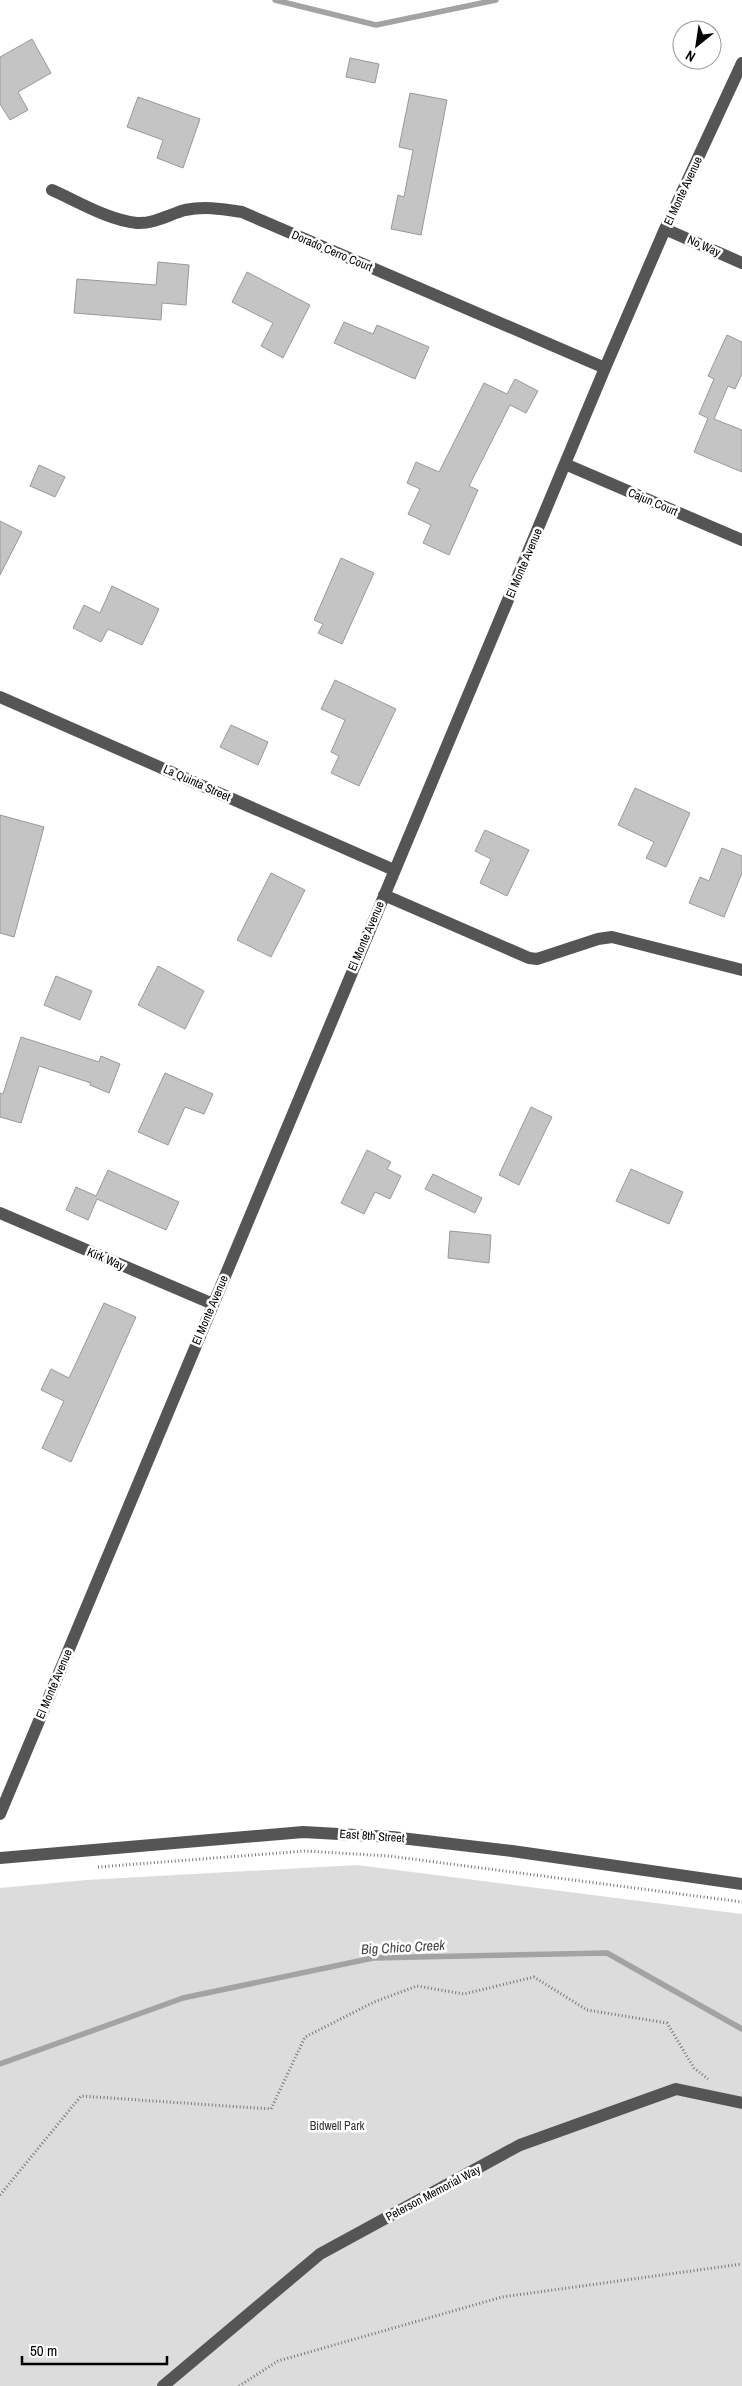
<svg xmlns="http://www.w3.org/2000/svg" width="742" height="2386" viewBox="0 0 742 2386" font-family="'Archivo Narrow',sans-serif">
  <rect width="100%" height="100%" fill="#fff"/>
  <!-- green -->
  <path fill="#dcdcdc" d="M357,1865L742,1914V2386H0V1888L86,1880Z"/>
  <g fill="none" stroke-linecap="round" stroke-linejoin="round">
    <!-- stream -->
    <path stroke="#a3a3a3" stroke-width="5.5" d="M275,0L376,25L496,0
      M0,2064L183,1998L373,1958L607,1953L742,2029"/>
  </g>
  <!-- building -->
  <path fill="#c4c4c4" stroke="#999" d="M32,39L51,73L18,92L28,110L10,120L0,104V57Z
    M350,58L379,64L375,83L346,77Z
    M410,93L447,100L421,235L391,229L398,195L404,197L413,150L399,147Z
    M138,97L200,119L183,168L157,158L163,140L127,127Z
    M158,262L189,265L186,305L162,303L161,320L74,313L77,279L156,285Z
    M247,272L310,305L283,358L261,346L273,323L232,302Z
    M344,322L373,334L377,325L429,347L415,379L334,343Z
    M727,335L742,342V374L735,389L728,386L714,419L742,430V472L694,452L708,418L699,414L714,379L708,376Z
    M515,379L538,391L526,413L510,405L469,486L478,490L449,555L423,543L431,525L408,514L420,489L407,483L416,462L439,472L484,383L507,394Z
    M39,465L65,477L55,497L30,486Z
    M0,521L22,532L0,575Z
    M341,558L374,573L342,644L318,633L323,624L314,620Z
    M112,586L159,609L142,645L108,629L101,642L73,628L84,605L100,613Z
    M335,680L396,709L359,786L331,773L339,756L331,752L345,720L321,709Z
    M231,725L268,742L258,765L220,747Z
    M635,788L690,813L666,867L646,858L654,842L618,825Z
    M0,815L44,827L14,937L0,933Z
    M485,830L529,850L507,896L480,883L491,859L475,851Z
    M722,848L742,856V873L724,917L689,903L700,877L709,881Z
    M271,873L305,890L271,957L237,940Z
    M158,966L204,991L185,1029L138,1005Z
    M56,976L92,991L80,1020L44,1005Z
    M21,1037L99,1062L101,1056L120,1064L109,1093L90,1085L91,1083L39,1066L21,1123L0,1117V1093L3,1094Z
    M165,1073L213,1094L204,1114L185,1107L168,1145L138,1132Z
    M531,1107L552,1117L519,1185L499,1175Z
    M367,1150L391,1162L387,1169L401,1176L390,1199L375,1192L364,1214L341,1203Z
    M631,1169L683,1192L669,1224L616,1201Z
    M108,1170L179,1202L166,1230L97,1199L88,1220L66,1210L76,1187L96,1196Z
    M433,1174L482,1198L475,1213L425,1189Z
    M450,1231L491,1235L489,1263L448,1258Z
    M104,1303L136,1317L71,1462L42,1448L64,1401L41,1390L51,1369L69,1378Z"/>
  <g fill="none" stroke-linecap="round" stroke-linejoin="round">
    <!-- path -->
    <path stroke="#777" stroke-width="3" stroke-dasharray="1 2.5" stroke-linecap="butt" d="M98,1867L305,1851L389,1856L742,1902
      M0,2195L81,2096L271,2109L305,2037L374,2002L417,1986L464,1994L534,1977L587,2010L667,2023L694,2068L708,2079
      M239,2386L278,2361L502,2297L742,2264"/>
    <!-- minor -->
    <path stroke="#555" stroke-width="12" d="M52,190C79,202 108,220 137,223C154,224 170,214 185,210C205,206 222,209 242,212L605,368
      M665,229L742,263
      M565,464L742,540
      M0,697L394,870
      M384,895L529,958L537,959L598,939L612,937L742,970
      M0,1213L213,1304
      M0,1814L605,368L665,229L742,63
      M0,1858L303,1832L392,1837L512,1851L742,1884
      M163,2386L320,2254L520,2145L676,2089L742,2103"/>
  </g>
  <g text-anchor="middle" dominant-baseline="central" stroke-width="5" stroke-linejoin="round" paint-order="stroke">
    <!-- street labels -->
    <g font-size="12" fill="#000" stroke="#fff">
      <text transform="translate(683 191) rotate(-65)">El Monte Avenue</text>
      <text transform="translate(704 246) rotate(24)">No Way</text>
      <text transform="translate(332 251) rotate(23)">Dorado Cerro Court</text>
      <text transform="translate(653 502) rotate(23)">Cajun Court</text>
      <text transform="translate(524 563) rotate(-67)">El Monte Avenue</text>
      <text transform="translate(197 783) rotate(24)">La Quinta Street</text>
      <text transform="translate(366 936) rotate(-67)">El Monte Avenue</text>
      <text transform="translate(106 1259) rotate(23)">Kirk Way</text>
      <text transform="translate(210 1310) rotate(-67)">El Monte Avenue</text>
      <text transform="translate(54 1684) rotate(-67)">El Monte Avenue</text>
      <text transform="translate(372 1836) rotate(4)">East 8th Street</text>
      <text transform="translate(433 2193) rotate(-28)">Peterson Memorial Way</text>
    </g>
    <!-- park labels -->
    <g font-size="12" fill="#333" stroke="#fff">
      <text x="337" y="2126">Bidwell Park</text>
    </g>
    <!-- water labels -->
    <g font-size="14" font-style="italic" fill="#444" stroke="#fff">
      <text transform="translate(403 1947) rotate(-3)">Big Chico Creek</text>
    </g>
  </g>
  <!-- north arrow -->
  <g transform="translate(697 45) rotate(210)"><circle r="24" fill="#ffffff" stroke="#999999"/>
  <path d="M0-4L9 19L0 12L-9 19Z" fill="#000000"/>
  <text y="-8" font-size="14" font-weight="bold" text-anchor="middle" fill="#000000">N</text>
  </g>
  <!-- scale -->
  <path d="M22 2356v8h145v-8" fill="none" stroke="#000000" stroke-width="2.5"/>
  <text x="30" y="2356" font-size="15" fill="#000000" stroke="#ffffff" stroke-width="4" paint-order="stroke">50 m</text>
</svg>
